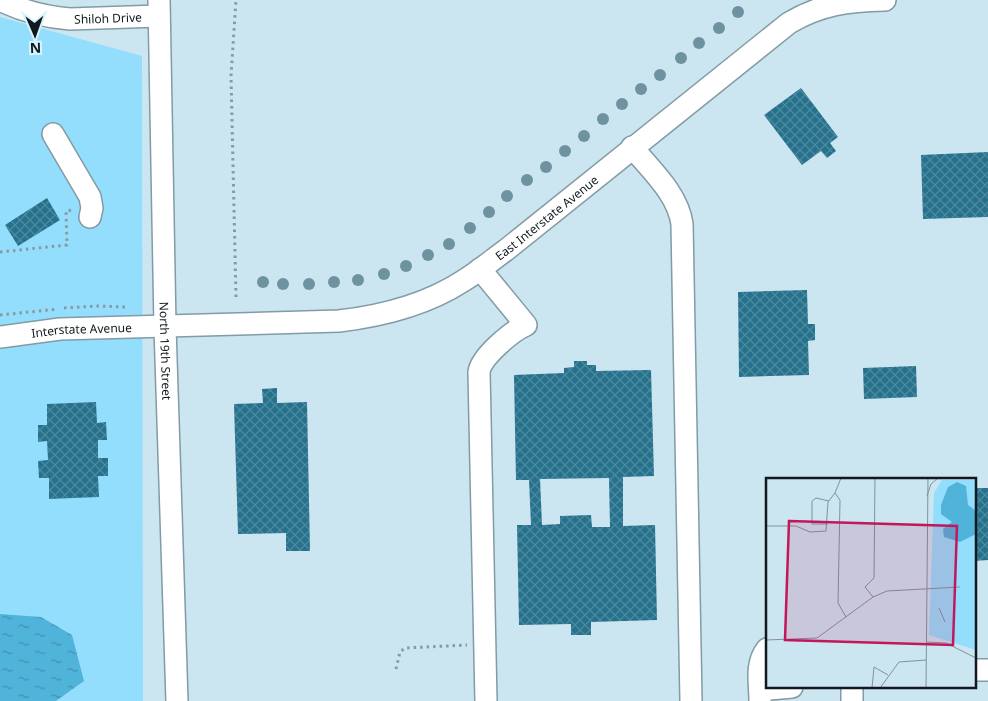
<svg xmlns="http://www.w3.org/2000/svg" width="988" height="701" viewBox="0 0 988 701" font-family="'Noto Sans',sans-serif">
  <defs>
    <pattern id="water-ripples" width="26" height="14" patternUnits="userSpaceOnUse" patternTransform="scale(1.25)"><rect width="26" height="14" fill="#50b3d9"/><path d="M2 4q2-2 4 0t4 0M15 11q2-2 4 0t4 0" fill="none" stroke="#4191af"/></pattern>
    <pattern id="building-cross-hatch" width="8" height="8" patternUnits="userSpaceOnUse" patternTransform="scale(1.25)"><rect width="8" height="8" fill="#24728e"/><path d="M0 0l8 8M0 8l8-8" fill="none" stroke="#50889c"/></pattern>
  </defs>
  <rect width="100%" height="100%" fill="#cbe5f1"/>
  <!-- green -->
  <path fill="#94defd" d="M0,17L142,56L143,701H0Z"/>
  <!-- water -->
  <path fill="url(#water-ripples)" d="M0,614L41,617L72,635L84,681L56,701H0Z"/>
  <!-- building -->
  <path fill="url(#building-cross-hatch)" fill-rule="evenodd" d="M801,88L838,137L830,143L836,151L827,158L821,151L802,165L764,115Z
    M988,152V217L923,219L921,155Z
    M47,198L60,220L18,246L5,225Z
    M807,290L808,324H815V340L808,341L809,375L739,377L738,292Z
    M574,361H587V365H596V371L651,370L654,476L623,477V526L655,525L657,620L591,622V635H571V624L519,625L517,525H531L529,480H516L514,375L564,373V368L574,367ZM609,478L610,527H592L591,515L560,516V524L542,525L540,479Z
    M916,366L917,397L864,399L863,368Z
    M277,388V403L307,402L310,551H286V533L238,534L234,404L263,403L262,389Z
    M96,402L97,423L106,422L107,440H98V458H108V476H98L99,497L49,499V478H39L38,461L48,460L47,441L38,442V425H47V404Z
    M974,488H988V560L974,561Z"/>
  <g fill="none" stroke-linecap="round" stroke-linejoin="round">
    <!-- minor casing -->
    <g stroke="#829ba5" stroke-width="24">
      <g id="minor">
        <path id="s1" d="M0,0C22,11 45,17 70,19L159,16"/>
        <path id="s2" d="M159,0L165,327L177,701"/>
        <path d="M53,134L90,197L92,208L90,217"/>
        <path d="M632,147C651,170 678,194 682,224L691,701"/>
        <path d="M480,269L526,325C512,331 481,357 479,372L486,701"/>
        <path id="s3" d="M0,337L60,329L339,321C382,316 426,305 463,281C478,272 492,260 506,250L789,23C821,4 848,1 885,0"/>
        <path d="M974,670H988"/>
        <path d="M852,687V701"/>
        <path d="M760,690L792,687"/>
        <path d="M760,701C760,683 755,664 767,649"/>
      </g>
    </g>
    <!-- path -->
    <path stroke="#869aa3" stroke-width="3" stroke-dasharray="2.5 4" stroke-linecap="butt" d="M0,252L67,245L66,211L73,210
      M236,297L231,76L236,0
      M64,308L98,306L125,307
      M0,315L58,309
      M396,669L400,652L405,648L467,645"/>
    <!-- minor -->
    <use href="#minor" stroke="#fff" stroke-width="21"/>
  </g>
  <!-- trees -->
  <g fill="#6f92a1">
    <circle cx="738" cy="12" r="6"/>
    <circle cx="719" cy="28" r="6"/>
    <circle cx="699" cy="43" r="6"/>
    <circle cx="681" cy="58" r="6"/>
    <circle cx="660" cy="75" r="6"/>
    <circle cx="641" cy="89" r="6"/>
    <circle cx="622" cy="104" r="6"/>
    <circle cx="603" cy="119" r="6"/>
    <circle cx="584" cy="136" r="6"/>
    <circle cx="565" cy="151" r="6"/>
    <circle cx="546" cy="167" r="6"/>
    <circle cx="527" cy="180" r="6"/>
    <circle cx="507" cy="196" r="6"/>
    <circle cx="489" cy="212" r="6"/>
    <circle cx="470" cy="228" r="6"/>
    <circle cx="449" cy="244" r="6"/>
    <circle cx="428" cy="255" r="6"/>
    <circle cx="406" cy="266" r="6"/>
    <circle cx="384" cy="274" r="6"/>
    <circle cx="358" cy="280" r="6"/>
    <circle cx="263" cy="282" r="6"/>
    <circle cx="334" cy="282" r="6"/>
    <circle cx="283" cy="284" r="6"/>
    <circle cx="309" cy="284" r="6"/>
  </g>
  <g text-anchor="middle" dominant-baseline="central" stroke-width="4.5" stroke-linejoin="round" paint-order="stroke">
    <!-- street labels -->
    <g font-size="12" fill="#10191d" stroke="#d8f3fe">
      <text stroke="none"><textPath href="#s1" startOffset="111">Shiloh Drive</textPath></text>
      <text stroke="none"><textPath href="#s3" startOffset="576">East Interstate Avenue</textPath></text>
      <text stroke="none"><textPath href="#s3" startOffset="82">Interstate Avenue</textPath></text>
      <text stroke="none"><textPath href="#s2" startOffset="351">North 19th Street</textPath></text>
    </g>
  </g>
  <!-- overview -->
  <g transform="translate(766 478)">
    <rect width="210" height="210" fill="#cbe5f1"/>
    <path d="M176,2H210V172L163,157L168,15Z" fill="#94defd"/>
    <path d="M191,4L200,8L202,27L210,33V56L194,64L178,59L177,51L186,44L175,36V27L182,9Z" fill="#50b3d9"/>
    <path fill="none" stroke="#80939c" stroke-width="1" d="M75,0L69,15L74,22L72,125L80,139M161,18L165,6L172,0M62,46H46V23L50,20L63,23M0,48H30L44,54L60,53L62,24L69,15M107,119L99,109L108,100L109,0M173,130L179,144M0,162L51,160L107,119L121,113L194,109M160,164L180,165L210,180M106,210L108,189L122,197M114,210L133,184L160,182M160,210L162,0"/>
    <path fill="#c2185b" fill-opacity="0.15" stroke="#c2185b" stroke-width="2.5" d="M23,43L191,48L187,167L19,162Z"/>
    <rect width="210" height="210" fill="none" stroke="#10191d" stroke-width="2.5"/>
  </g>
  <!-- north arrow -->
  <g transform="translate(35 35) rotate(178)" stroke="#d8f3fe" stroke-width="4" paint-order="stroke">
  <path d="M0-4L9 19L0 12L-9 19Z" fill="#10191d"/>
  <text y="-8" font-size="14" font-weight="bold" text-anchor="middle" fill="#10191d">N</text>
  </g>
</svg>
